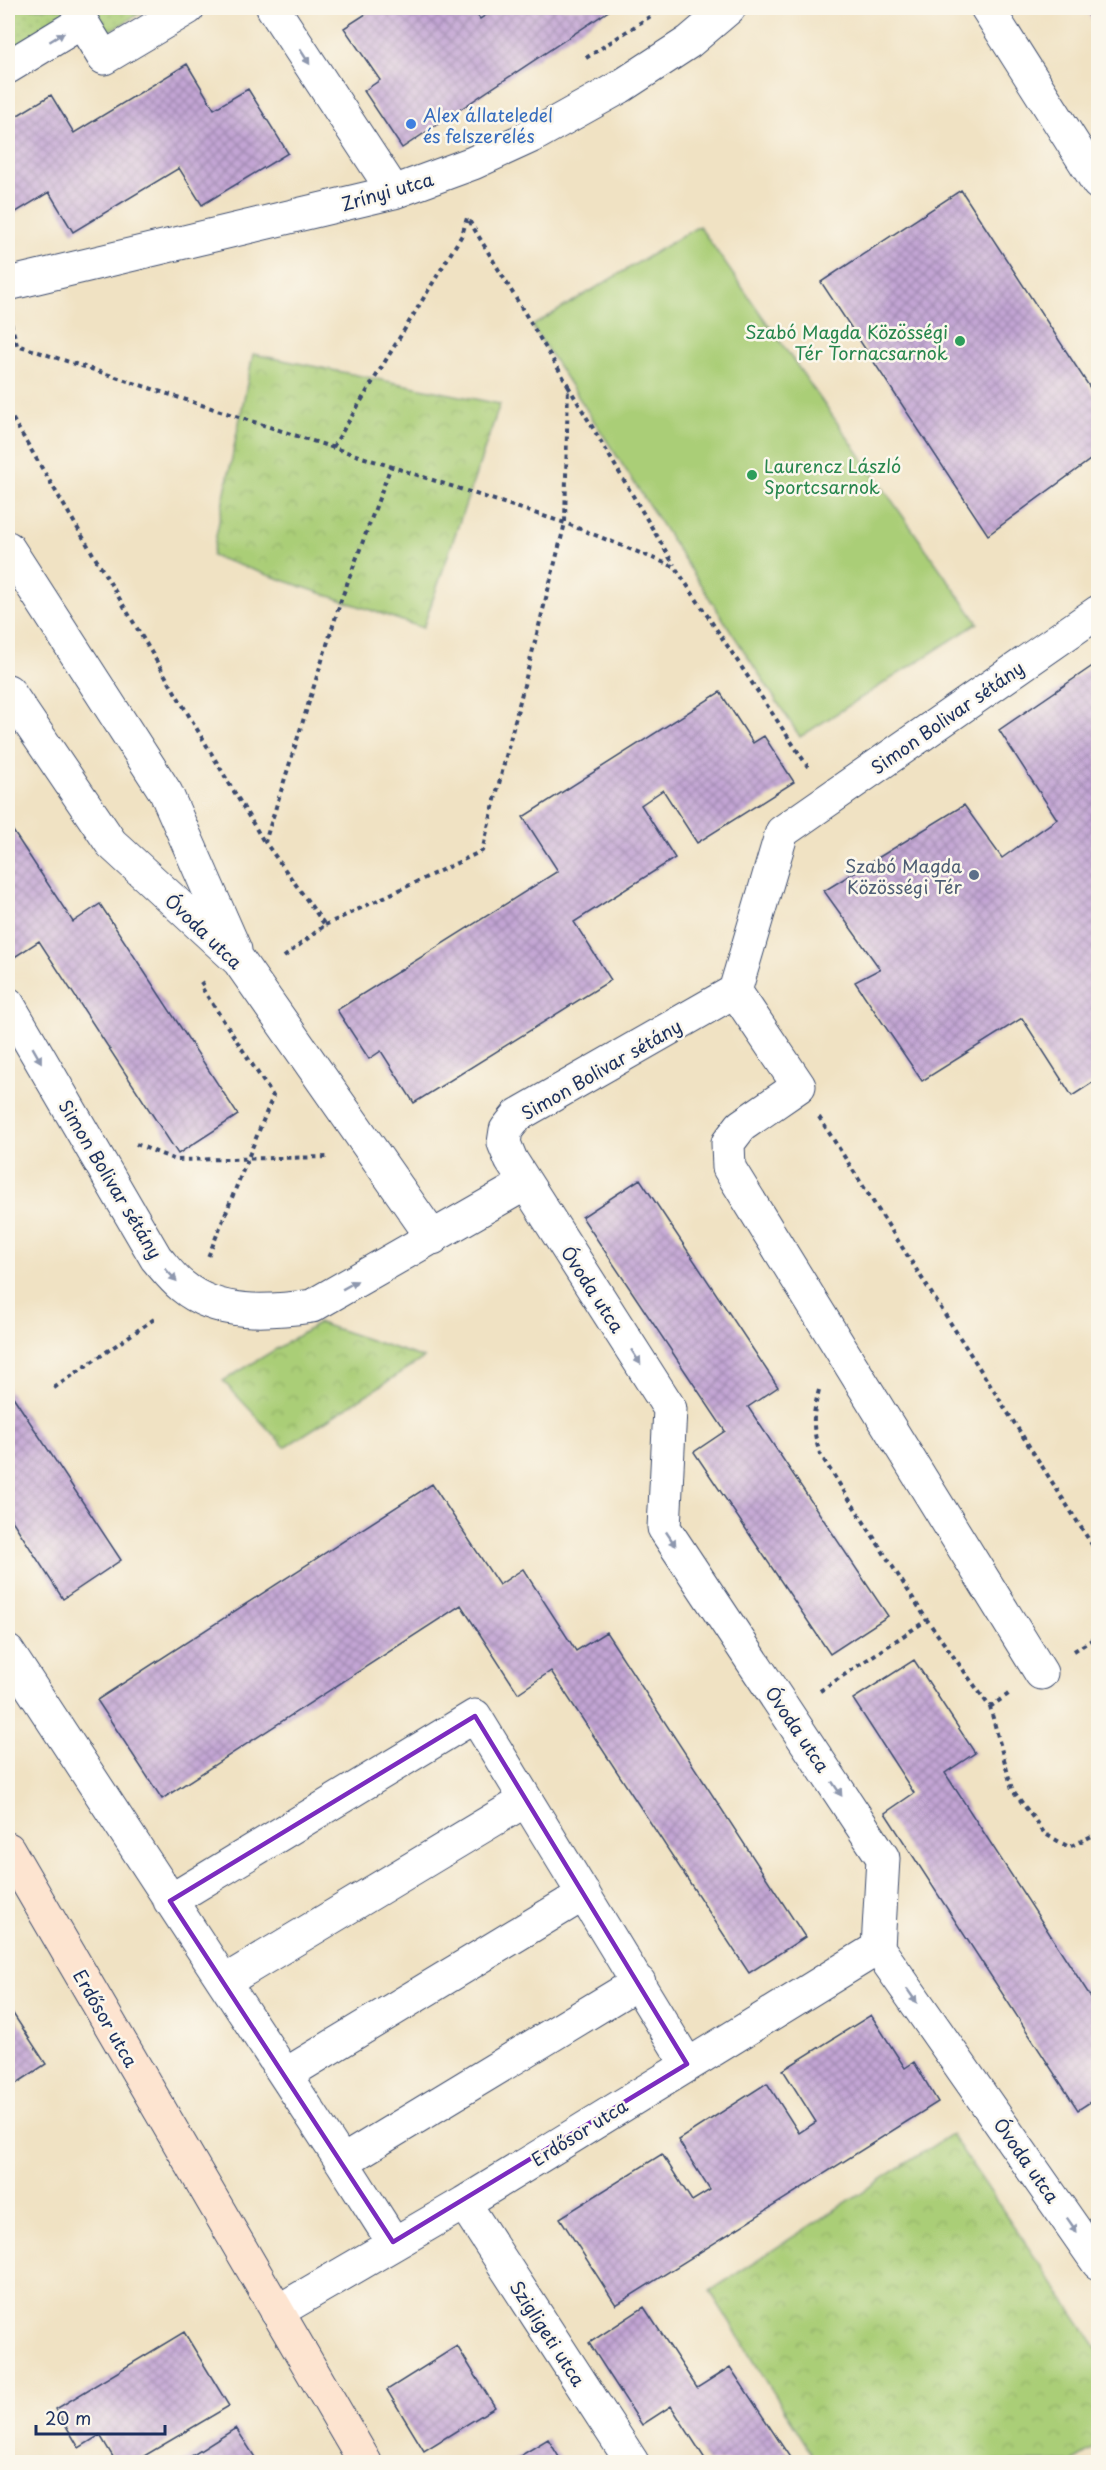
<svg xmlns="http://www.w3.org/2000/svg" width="1106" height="2470" viewBox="0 0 1106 2470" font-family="'Playpen Sans',sans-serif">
  <defs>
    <pattern id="grass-dots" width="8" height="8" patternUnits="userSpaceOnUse" patternTransform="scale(1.5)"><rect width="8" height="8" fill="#aace77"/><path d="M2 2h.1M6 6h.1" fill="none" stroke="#92b169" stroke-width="1.8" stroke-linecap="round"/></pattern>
    <pattern id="park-crowns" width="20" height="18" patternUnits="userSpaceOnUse" patternTransform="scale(1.5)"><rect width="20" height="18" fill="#aace77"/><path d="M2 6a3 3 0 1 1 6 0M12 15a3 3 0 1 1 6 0" fill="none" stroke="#92b169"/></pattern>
    <pattern id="building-cross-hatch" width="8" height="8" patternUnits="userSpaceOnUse" patternTransform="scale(1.5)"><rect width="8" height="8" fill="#c3a5d4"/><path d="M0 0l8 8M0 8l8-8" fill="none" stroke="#9e87af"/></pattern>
  </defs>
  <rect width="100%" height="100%" fill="#fbf7ec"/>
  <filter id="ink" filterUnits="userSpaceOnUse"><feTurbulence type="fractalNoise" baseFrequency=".0167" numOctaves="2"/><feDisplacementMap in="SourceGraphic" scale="12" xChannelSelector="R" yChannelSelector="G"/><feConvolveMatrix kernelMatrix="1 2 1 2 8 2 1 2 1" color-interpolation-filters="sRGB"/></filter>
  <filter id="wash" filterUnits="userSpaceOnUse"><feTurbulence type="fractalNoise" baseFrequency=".008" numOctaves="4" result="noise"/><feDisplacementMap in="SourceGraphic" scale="24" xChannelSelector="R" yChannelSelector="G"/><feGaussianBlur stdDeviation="1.35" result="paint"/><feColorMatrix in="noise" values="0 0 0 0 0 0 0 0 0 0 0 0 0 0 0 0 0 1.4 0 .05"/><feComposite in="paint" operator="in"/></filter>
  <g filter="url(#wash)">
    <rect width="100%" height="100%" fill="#f0e2c3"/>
    <!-- grass -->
    <path fill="url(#grass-dots)" stroke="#627e6a" stroke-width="1.5" d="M8,8H88L8,56Z
      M89,8H149L105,34Z"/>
    <!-- park -->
    <path fill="url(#park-crowns)" stroke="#627e6a" stroke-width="1.5" d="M253,354L500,404L423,628L212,556Z
      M319,1323L424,1358L285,1447L223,1381Z
      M951,2134L1098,2350V2446L1072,2462H817L710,2291Z"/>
    <!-- pitch -->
    <path fill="#aace77" stroke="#627e6a" stroke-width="1.5" d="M699,226L978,623L800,737L532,326Z"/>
    <g id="blocks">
      <!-- building -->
      <path fill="url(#building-cross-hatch)" d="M375,8H472L480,19L497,8H613L402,148L364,91L380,80L344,28Z
        M1084,8H1098V29Z
        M187,64L214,109L248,89L288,153L202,205L179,168L73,232L49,192L8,217V121L51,95L74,133Z
        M961,190L1098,400V454L988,535L821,282Z
        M1094,665L1098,671V1079L1072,1096L1022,1018L922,1081L855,982L880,969L824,891L964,805L1002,858L1057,819L999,730Z
        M720,692L753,743L764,736L794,782L697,843L663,790L641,805L675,858L574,922L611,980L414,1103L381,1051L369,1059L337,1010L558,871L523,817Z
        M9,825L73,922L100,904L238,1115L178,1154L39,941L10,960L8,957Z
        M640,1179L778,1387L748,1407L888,1616L830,1654L694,1452L725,1431L582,1217Z
        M8,1389L121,1560L63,1599L8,1514Z
        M432,1484L499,1585L523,1569L576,1651L606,1632L805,1937L749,1973L551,1671L518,1693L461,1605L162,1799L97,1700Z
        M914,1660L975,1753L945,1773L1098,2008V2097L1078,2110L885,1813L914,1793L853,1699Z
        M8,2006L46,2064L8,2089Z
        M871,2015L905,2068L914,2062L938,2102L616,2305L560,2218L662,2154L692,2201L710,2190L678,2140L767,2083L799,2133L816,2122L783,2070Z
        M644,2307L697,2388L730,2367L793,2462H707L671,2406L642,2425L589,2343Z
        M184,2332L229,2406L134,2462H116L100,2435L79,2448L56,2409Z
        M457,2346L495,2407L424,2451L387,2390Z
        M236,2428L258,2462H182Z
        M548,2439L562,2462H510Z"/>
    </g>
  </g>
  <g filter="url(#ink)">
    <use href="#blocks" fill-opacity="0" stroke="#3b4a6d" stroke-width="1.5"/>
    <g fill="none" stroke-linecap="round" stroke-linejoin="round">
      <!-- street casing -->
      <g stroke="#3b4a6d" stroke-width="35">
        <path id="street" d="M273,8L394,192
          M987,8L1098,183
          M8,67L82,22L104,58L188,8
          M8,284L394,192L473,163L534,135L620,87L689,42L729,8
          M8,548L166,793L235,950
          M1098,612L782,832L735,991L518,1115L506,1130L504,1143L511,1160L670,1409L664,1528L883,1858L878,1948L1098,2263
          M8,691L111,843L239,961L433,1238
          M735,991L799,1086L741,1126L728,1143L729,1168L1041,1673
          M8,1004L156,1258C164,1267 172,1278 182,1286C218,1316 269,1312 312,1306L525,1184
          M8,1652L342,2162L393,2242
          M170,1901L475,1716L687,2064
          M224,1982L526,1800
          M285,2075L584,1894
          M342,2162L639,1982
          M464,2203L632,2462
          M277,2312L464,2203L878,1948"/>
      </g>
      <!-- secondary casing -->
      <g stroke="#3b4a6d" stroke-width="35">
        <path id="secondary" d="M8,1849L365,2462"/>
      </g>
      <!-- path -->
      <path stroke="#3b4a6d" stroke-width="4" stroke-dasharray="4.5 4.5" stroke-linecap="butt" d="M586,58L663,8
        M11,323L17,345L565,523L675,567L808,767
        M8,346L17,345
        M568,386L674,565
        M8,411L264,842
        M333,447L462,235L467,218
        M325,925L482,851L565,523L568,385L467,217
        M284,957L325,925L265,842L341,600L391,466
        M204,982L200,985L273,1096L208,1257
        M819,1117L1098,1554
        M136,1144L176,1160L329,1157
        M54,1388L157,1317
        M819,1390C812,1416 812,1428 820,1454L927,1620L990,1707L1012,1789L1045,1834L1069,1847L1098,1833
        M1074,1651L1098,1636
        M820,1691L927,1620
        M990,1707L1010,1693"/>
      <!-- street -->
      <use href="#street" stroke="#fff" stroke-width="33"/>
      <!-- secondary -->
      <use href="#secondary" stroke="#fde4d0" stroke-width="33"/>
    </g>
    <!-- one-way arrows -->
    <defs><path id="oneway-solid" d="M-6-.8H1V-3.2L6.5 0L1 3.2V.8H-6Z" transform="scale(1.5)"/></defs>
    <g fill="#8d97ae">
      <use href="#oneway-solid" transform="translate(57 37) rotate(-32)"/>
      <use href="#oneway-solid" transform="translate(305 57) rotate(57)"/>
      <use href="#oneway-solid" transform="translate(37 1055) rotate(60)"/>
      <use href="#oneway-solid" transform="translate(171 1275) rotate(47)"/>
      <use href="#oneway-solid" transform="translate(350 1285) rotate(-29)"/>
      <use href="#oneway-solid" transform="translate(636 1357) rotate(57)"/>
      <use href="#oneway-solid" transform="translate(671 1539) rotate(56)"/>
      <use href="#oneway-solid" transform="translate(837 1789) rotate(56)"/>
      <use href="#oneway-solid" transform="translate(912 1996) rotate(55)"/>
      <use href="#oneway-solid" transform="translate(1072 2225) rotate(55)"/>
    </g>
  </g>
  <!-- marked area -->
  <path fill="none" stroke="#7b2cbf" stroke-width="4.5" stroke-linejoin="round" d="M475,1716L687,2064L393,2242L170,1901Z"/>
  <!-- markers -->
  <circle fill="#3f7fe0" stroke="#fbf7ec" stroke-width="2" cx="411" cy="124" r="6"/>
  <g fill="#2e9e5b" stroke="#fbf7ec" stroke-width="2">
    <circle cx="960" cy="341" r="6"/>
    <circle cx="752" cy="475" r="6"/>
  </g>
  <circle fill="#5c6f8a" stroke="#fbf7ec" stroke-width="2" cx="974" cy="875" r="6"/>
  <g text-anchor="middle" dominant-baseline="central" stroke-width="5" stroke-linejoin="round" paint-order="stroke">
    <!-- shop labels -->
    <g font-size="18" fill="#366cbe" stroke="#fbf7ec" text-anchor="start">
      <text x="423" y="114">Alex állateledel<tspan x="423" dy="21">és felszerelés</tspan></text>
    </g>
    <!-- street labels -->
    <g font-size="18" fill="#1b2f5e" stroke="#fbf7ec">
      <text transform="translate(387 191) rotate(-16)">Zrínyi utca</text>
      <text transform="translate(947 717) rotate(-35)">Simon Bolivar sétány</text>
      <text transform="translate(204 931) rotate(44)">Óvoda utca</text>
      <text transform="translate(601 1069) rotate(-30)">Simon Bolivar sétány</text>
      <text transform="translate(111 1179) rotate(59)">Simon Bolivar sétány</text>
      <text transform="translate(593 1289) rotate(57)">Óvoda utca</text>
      <text transform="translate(798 1729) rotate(56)">Óvoda utca</text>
      <text transform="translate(106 2018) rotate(60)">Erdősor utca</text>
      <text transform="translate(579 2132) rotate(-32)">Erdősor utca</text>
      <text transform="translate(1027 2160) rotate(55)">Óvoda utca</text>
      <text transform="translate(548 2333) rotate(57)">Szigligeti utca</text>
    </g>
    <!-- leisure labels -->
    <g font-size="18" fill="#27864d" stroke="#fbf7ec" text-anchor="end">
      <text x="948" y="331">Szabó Magda Közösségi<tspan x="948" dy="21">Tér Tornacsarnok</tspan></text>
      <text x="764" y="465" text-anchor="start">Laurencz László<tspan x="764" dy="21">Sportcsarnok</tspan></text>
    </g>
    <!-- service labels -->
    <g font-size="18" fill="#4e5e75" stroke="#fbf7ec" text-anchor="end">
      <text x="962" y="865">Szabó Magda<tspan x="962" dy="21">Közösségi Tér</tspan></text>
    </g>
  </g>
  <!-- margin -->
  <rect width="1106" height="2470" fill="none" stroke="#fbf7ec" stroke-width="30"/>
  <!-- scale -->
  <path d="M36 2425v9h129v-9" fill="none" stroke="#1b2f5e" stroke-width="3"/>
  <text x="45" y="2425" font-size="18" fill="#1b2f5e" stroke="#fbf7ec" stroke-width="4.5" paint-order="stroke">20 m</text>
</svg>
